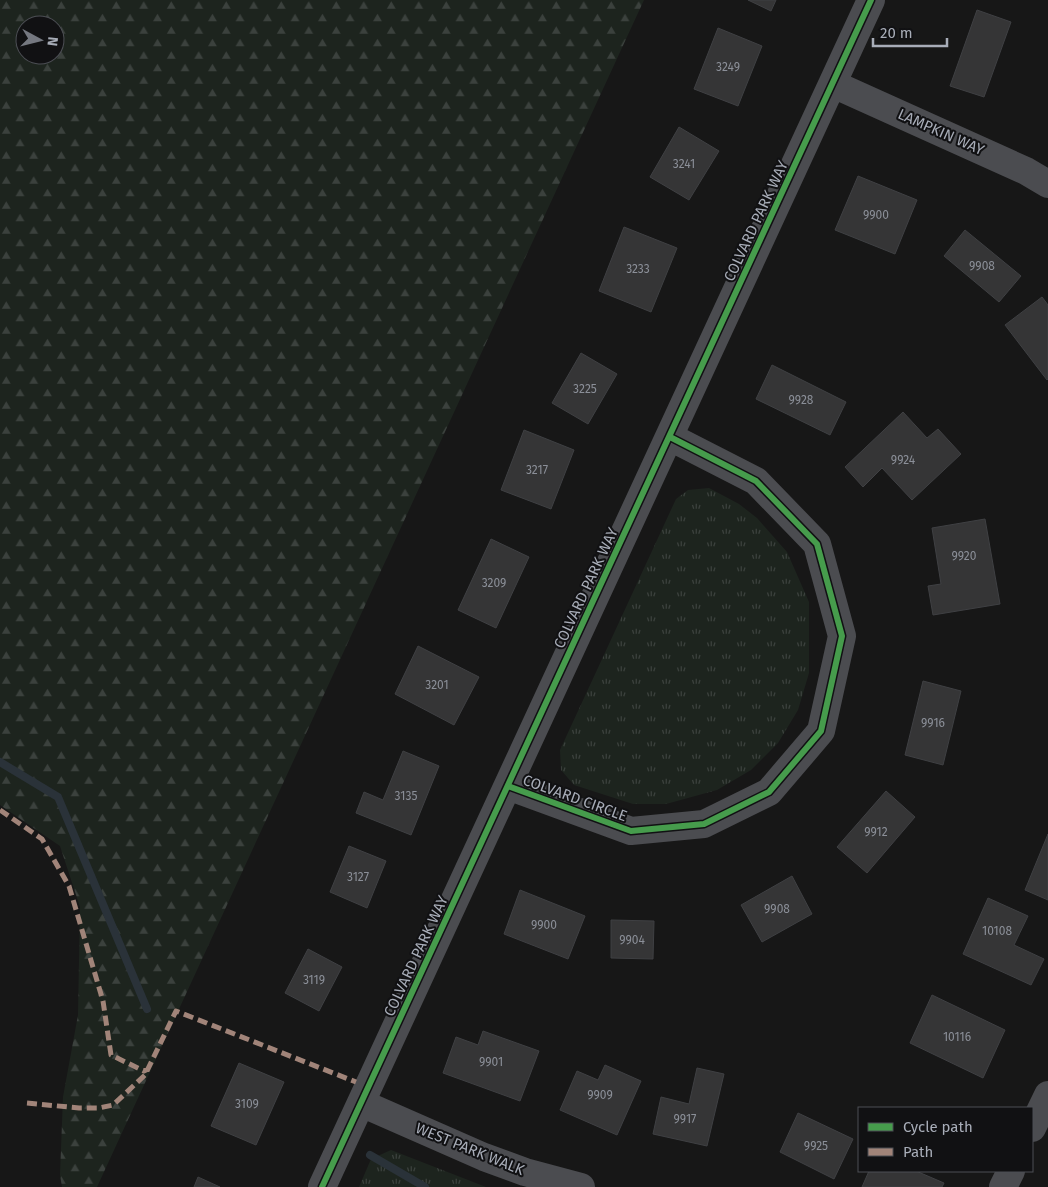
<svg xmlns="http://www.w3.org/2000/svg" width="1048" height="1187" viewBox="0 0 1048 1187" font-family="'Fira Sans',sans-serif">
  <defs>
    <pattern id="grass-tufts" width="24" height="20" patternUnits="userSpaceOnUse" patternTransform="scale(1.25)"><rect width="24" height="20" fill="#1d241e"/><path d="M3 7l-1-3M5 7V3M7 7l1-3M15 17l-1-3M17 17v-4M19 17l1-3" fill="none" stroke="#3b413d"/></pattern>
    <pattern id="forest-firs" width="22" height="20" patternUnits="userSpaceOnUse" patternTransform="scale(1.25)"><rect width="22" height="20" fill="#1d241e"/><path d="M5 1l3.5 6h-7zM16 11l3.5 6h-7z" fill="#3b413d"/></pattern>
  </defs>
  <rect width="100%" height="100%" fill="#171717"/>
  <!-- grass -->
  <path fill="url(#grass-tufts)" d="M709,488L739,504L757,518L787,552L809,602V673L798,710L778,743L751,770L717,790L666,804H633L574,785L561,770L560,750L676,499L688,490Z
    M391,1150L486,1187H359L371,1159Z"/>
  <!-- forest -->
  <path fill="url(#forest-firs)" fill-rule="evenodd" d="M0,0H644L97,1187H62L60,1175L63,1097L78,1015L80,907L60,846L0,805ZM25,25H55V55H25Z"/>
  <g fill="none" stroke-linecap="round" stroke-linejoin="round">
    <!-- stream -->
    <path stroke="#2a3239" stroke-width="8" d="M0,762L58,797L147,1009
      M370,1155L425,1187"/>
  </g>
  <!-- building -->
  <path fill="#353536" stroke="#3f4043" d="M748,0H776L771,11Z
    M977,10L1011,22L984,97L950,86Z
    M718,28L762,46L738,106L694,89Z
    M679,127L719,151L689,200L650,177Z
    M858,176L917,200L895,254L835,230Z
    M624,227L677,248L651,312L599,291Z
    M965,230L1021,276L999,302L944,256Z
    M1042,297L1048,305V379L1047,380L1005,325Z
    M581,353L617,374L588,424L552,403Z
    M772,365L846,402L830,435L756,399Z
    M903,412L927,438L938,429L961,454L912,500L882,468L863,487L845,467Z
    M524,430L574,450L551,509L501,490Z
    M985,519L1000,604L933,615L928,586L941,584L932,528Z
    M491,539L529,557L496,628L458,610Z
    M418,646L479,677L454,725L395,694Z
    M923,681L961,691L943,765L905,755Z
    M403,751L439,766L411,835L356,813L364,792L383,800Z
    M886,791L915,817L867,873L837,847Z
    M1048,834V900L1025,890Z
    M349,846L386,861L367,908L330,892Z
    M792,876L812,914L762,942L741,905Z
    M520,890L585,916L568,959L504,934Z
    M988,898L1028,916L1014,945L1044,959L1031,985L963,954Z
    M611,920L654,921L653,959L611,958Z
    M308,949L342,967L319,1011L285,993Z
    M932,995L1005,1030L983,1078L910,1043Z
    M483,1031L539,1051L520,1101L443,1073L456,1037L478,1045Z
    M239,1063L284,1082L256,1145L211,1126Z
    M605,1065L641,1081L617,1135L560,1110L577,1071L598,1080Z
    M697,1068L724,1074L707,1146L653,1134L661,1097L689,1104Z
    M798,1113L853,1139L834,1179L780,1152Z
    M869,1171H916L944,1183L942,1187H862Z
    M198,1177L220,1187H194Z"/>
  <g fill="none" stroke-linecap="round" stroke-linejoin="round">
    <!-- minor -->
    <path stroke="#4b4c50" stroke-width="28" d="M833,84L1026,171L1048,184
      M508,786L631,831L704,824L769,792L821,731L842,636L817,544L756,481L670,437
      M361,1103L484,1157L525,1172L581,1187
      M1032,1128L1048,1095
      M322,1187L871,0
      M1003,1187L1011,1171"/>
    <!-- quiet -->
    <path stroke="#a18479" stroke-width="5" stroke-dasharray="10 5" stroke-linecap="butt" d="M0,810L42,839L69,886L103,1001L111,1055L144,1071L148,1069
      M27,1103L79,1108H99L113,1105L145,1075L176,1011L356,1082"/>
    <!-- cycleway casing -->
    <g stroke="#111113" stroke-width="9">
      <path id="cycleway" d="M508,786L631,831L704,824L769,792L821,731L842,636L817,544L756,481L670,437
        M322,1187L871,0"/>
    </g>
    <!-- cycleway -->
    <use href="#cycleway" stroke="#469c4c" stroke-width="6"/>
  </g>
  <g text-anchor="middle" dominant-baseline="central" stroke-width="4" stroke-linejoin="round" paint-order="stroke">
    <!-- number labels -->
    <g font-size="12" fill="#8b8f98">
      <text x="728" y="67">3249</text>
      <text x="684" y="164">3241</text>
      <text x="876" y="215">9900</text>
      <text x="982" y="266">9908</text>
      <text x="638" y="269">3233</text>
      <text x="585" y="389">3225</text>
      <text x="801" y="400">9928</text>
      <text x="903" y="460">9924</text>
      <text x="537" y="470">3217</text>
      <text x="964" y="556">9920</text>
      <text x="494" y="583">3209</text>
      <text x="437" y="685">3201</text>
      <text x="933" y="723">9916</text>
      <text x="406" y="796">3135</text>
      <text x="876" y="832">9912</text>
      <text x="358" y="877">3127</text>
      <text x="777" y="909">9908</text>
      <text x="544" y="925">9900</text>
      <text x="997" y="931">10108</text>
      <text x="632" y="940">9904</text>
      <text x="314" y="980">3119</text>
      <text x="957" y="1037">10116</text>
      <text x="491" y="1062">9901</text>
      <text x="600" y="1095">9909</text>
      <text x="247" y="1104">3109</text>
      <text x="685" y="1119">9917</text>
      <text x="816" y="1146">9925</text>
    </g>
    <!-- street labels -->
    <g font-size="15" fill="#a8adb8" stroke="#111113">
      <text transform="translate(941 132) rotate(24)">LAMPKIN WAY</text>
      <text transform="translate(756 221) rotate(-65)">COLVARD PARK WAY</text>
      <text transform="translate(586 588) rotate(-65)">COLVARD PARK WAY</text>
      <text transform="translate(575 798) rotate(20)">COLVARD CIRCLE</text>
      <text transform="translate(416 956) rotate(-65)">COLVARD PARK WAY</text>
      <text transform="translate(470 1149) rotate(22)">WEST PARK WALK</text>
    </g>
  </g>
  <!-- legend -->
  <rect x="858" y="1107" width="175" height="65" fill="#111113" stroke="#4d4f55"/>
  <rect x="868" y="1123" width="25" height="8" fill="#469c4c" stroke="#4d4f55"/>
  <text x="903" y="1132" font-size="15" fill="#a8adb8">Cycle path</text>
  <rect x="868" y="1148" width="25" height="8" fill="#a18479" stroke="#4d4f55"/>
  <text x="903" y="1157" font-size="15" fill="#a8adb8">Path</text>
  <!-- north arrow -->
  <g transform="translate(40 40) rotate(97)"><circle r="24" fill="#111113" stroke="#4d4f55"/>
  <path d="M0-4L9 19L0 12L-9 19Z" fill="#757880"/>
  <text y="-8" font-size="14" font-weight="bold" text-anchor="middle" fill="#a8adb8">N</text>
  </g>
  <!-- scale -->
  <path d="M873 38v8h74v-8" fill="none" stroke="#a8adb8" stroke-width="2.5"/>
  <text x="880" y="38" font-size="15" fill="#a8adb8" stroke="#111113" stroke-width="4" paint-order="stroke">20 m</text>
</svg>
